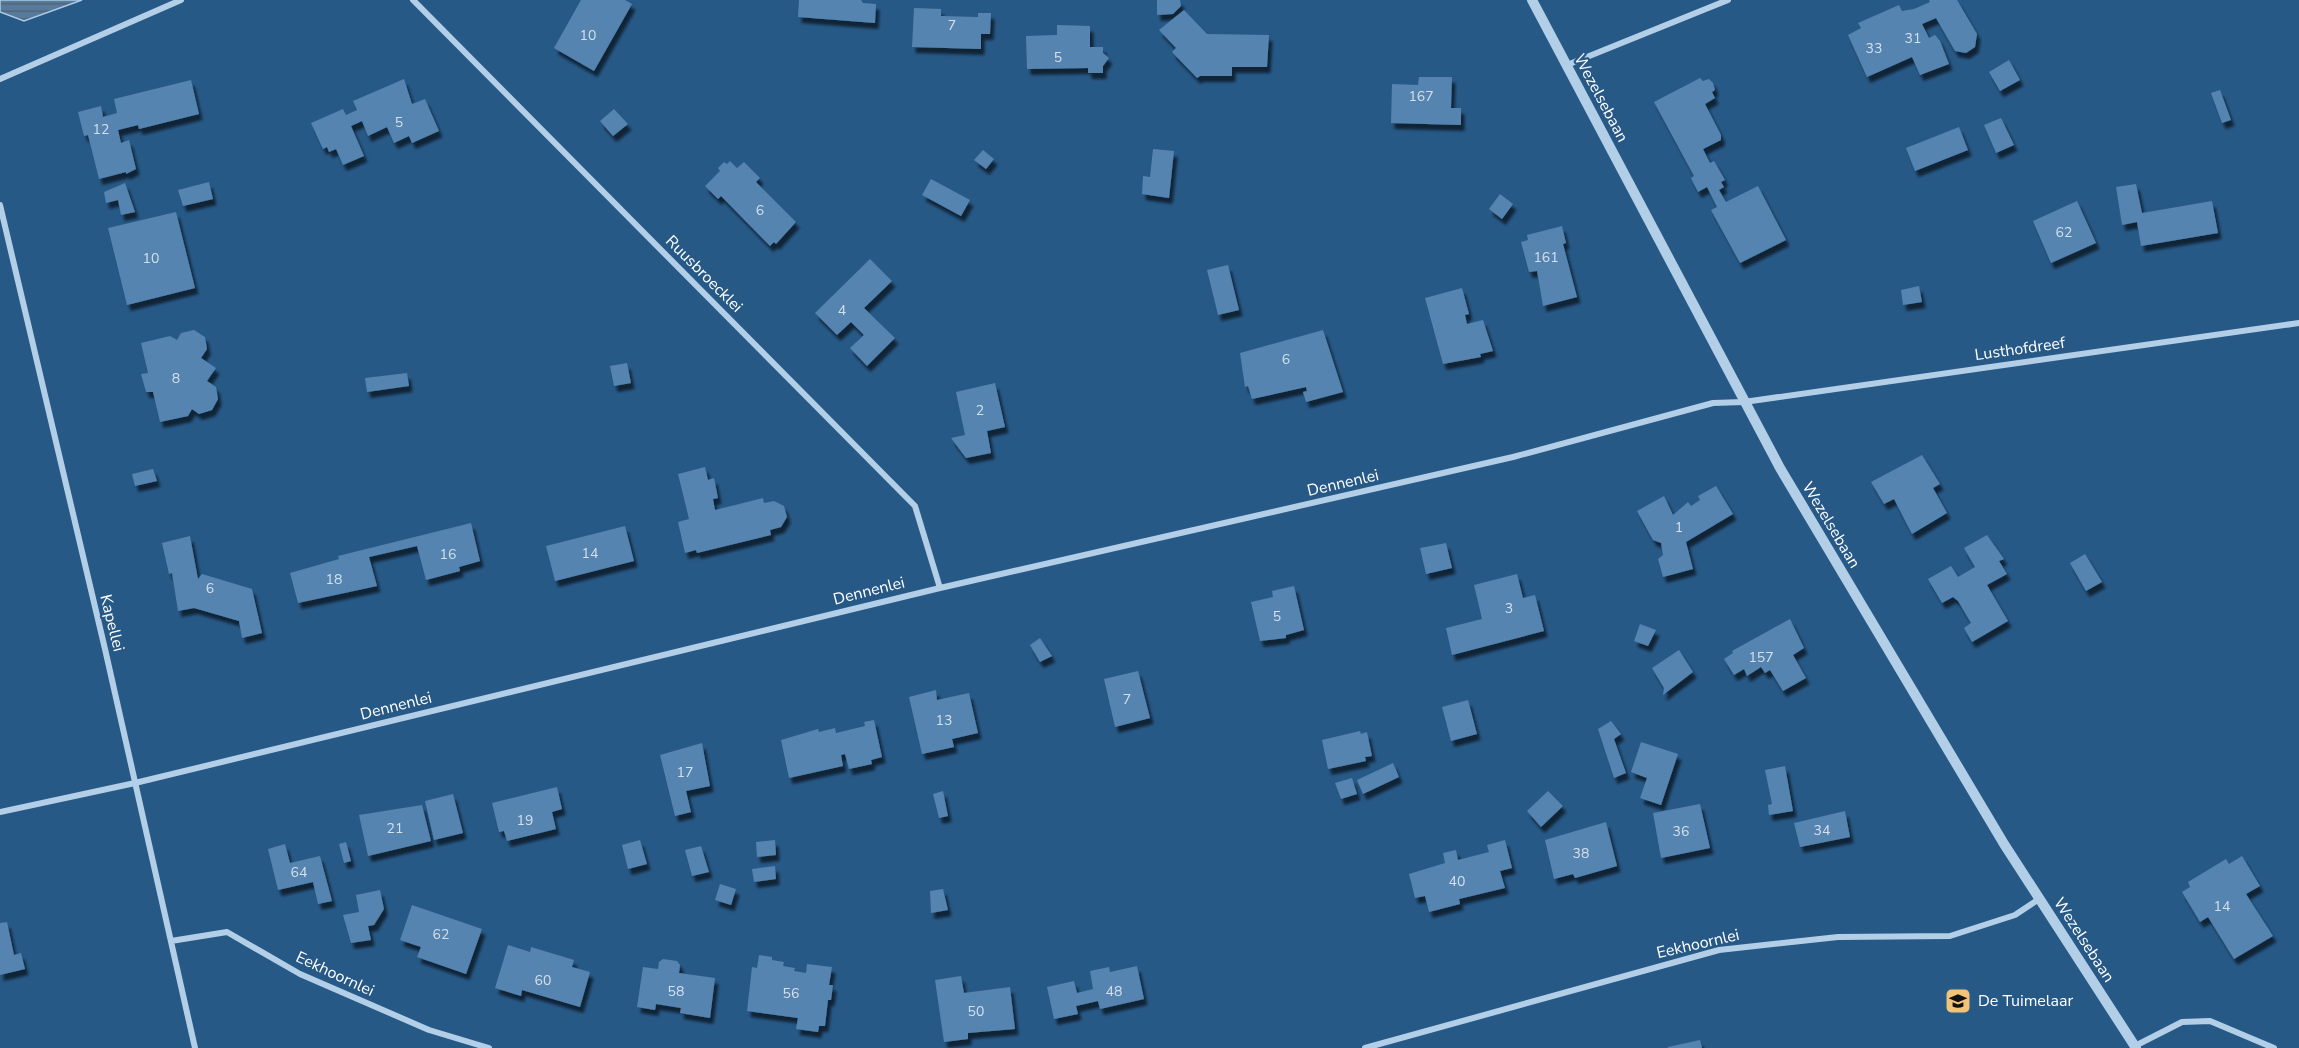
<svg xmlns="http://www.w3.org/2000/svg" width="2299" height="1048" viewBox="0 0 2299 1048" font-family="'Nunito Sans',sans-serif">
  <defs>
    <pattern id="water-rules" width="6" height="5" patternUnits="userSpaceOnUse" patternTransform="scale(1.5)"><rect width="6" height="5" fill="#597b9b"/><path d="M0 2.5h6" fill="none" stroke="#526474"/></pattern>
    <filter id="shadow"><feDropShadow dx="3.5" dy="6" stdDeviation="1.5" flood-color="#0009"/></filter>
  </defs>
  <rect width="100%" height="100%" fill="#275987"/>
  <!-- water -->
  <path fill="url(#water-rules)" stroke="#a7cbe9" stroke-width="1.5" d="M0,0H82L24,21L0,12Z"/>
  <!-- building -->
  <path fill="#5484b0" filter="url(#shadow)" d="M581,0H625L632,4L594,71L554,48Z
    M799,0H861L863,3L876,4L875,23L798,17Z
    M1157,0H1180L1181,6L1173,14L1157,15Z
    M1929,0H1957L1977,34L1975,47L1966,53L1955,51L1936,18L1922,24L1929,38L1935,35L1940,41L1949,64L1920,75L1912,57L1867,77L1848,35L1861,28L1858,23L1899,5L1902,11L1914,9L1930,2Z
    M914,8L941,9V16L978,17V13H991L990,34H981V49L912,47Z
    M1184,10L1207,34L1269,35L1267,67H1232V76H1200L1197,78L1172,52L1176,48L1159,30Z
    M1057,25L1090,26V47H1103V53L1109,58L1103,66V73H1088V68L1027,69L1026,36L1057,35Z
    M2009,60L2020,80L2000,91L1989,72Z
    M1419,77H1452L1451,108H1461V125L1391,123L1392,84L1418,85Z
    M1700,78L1703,81L1709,79L1713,83L1715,90L1712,92L1715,98L1705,104L1721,135V140L1703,149L1710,163L1714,161L1725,180L1721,182L1724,187L1719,190L1726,202L1758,186L1786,240L1740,263L1711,210L1717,207L1707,187L1698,192L1691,178L1694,176L1654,102Z
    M404,79L412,104L425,99L439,131L412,143L409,136L394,143L387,127L368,136L362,121L351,126L364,156L343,165L336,149L329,152L327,147L323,149L311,123L343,109L346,115L357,110L353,101Z
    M191,80L199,114L139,129L138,125L118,130L121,143L129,140L136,169L126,174V172L99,179L88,135L84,136L78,112L101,106L103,117L117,113L114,99Z
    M2220,90L2231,120L2222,123L2211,93Z
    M614,109L628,124L613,136L600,121Z
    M2001,118L2014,145L1996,153L1984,125Z
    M1959,127L1968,150L1915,171L1906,148Z
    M1153,149L1174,151L1169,198L1142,194L1143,176L1150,177Z
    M983,150L994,159L986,169L974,160Z
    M730,161L737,168L744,162L760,178L756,182L796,222L776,244L774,242L770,246L721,196L718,199L705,186L720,171L718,168L724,162L727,164Z
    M931,179L970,200L961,216L922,195Z
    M209,182L213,199L183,206L178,190Z
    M125,183L135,212L121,215L118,200L106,203L104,192Z
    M2136,184L2142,213L2212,201L2218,233L2141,246L2137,222L2122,225L2116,187Z
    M1500,194L1513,204L1502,219L1489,209Z
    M2077,201L2096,243L2051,263L2033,221Z
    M176,212L195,288L127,305L108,228Z
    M1562,226L1566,243L1563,244L1577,297L1543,306L1537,271L1529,272L1521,242L1528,240L1527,235Z
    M870,259L892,281L864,308L895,338L867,366L850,348L864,335L851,322L837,335L815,313Z
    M1228,265L1239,310L1218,315L1207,270Z
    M1919,286L1922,302L1903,305L1901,290Z
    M1462,288L1469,314L1465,315L1467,324L1483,320L1493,351L1480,354L1481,357L1443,364L1425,298Z
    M194,330L205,337L207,349L201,358L216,368L207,381L216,387L218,399L212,410L199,414L192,409L188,416L160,422L153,392H146L141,374L148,373L141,343L170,336L177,340L181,333Z
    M1323,330L1343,392L1306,402L1303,392L1307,391L1306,387L1252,399L1248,386L1245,387L1240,353Z
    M627,363L631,383L614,386L610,366Z
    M407,373L409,386L367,392L365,378Z
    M995,383L1005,427L987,431L991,453L966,458L951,438L965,435L956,392Z
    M1922,455L1940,484L1933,488L1947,513L1912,534L1894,499L1884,504L1871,482Z
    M705,467L708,480L714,478L718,498L713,499L715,510L763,498L764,503L774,501L784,506L787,517L781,527L770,530L771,535L697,553L696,550L685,553L678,522L689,519L678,474Z
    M153,469L157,481L135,486L132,474Z
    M1716,486L1733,514L1686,542L1693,569L1663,577L1658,559L1663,555L1661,543L1653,540L1637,511L1664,496L1673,515L1688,502L1691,506L1700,500L1698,496Z
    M471,523L480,561L459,567L460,571L426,580L417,546L369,557L377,586L298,603L290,573L339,559L338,556Z
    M625,526L634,561L555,581L546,546Z
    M1987,535L2004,559L1999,561L2007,574L1987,585L2008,621L1972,642L1964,628L1971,623L1958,601L1953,597L1942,603L1928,579L1951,566L1958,577L1975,567L1964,548Z
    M190,536L198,579L202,574L252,589L262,633L242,638L239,621L194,608L178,611L172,573L169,574L162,543Z
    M1446,543L1452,568L1426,574L1420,548Z
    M2085,554L2102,582L2086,591L2070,563Z
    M1517,574L1523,598L1535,595L1544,631L1452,655L1446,628L1482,619L1474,585Z
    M1294,586L1304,630L1286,635V638L1260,641L1251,602L1273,597L1272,591Z
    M1790,619L1804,648L1793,655L1806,678L1783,691L1770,670L1765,673L1761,667L1747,676L1744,669L1734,675L1724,659L1733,653L1732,651Z
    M1640,624L1656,630L1648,646L1634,641Z
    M1040,638L1052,656L1040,662L1030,645Z
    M1679,650L1693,672L1663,695L1664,688L1652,668Z
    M1138,671L1150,718L1115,727L1104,679Z
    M936,690L937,700L969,693L978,733L952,739L954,747L922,754L909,697Z
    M1468,700L1477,734L1451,741L1442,707Z
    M874,720L882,757L871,760L872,764L849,769L845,754L841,755L843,766L789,778L781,740L818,729L819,732L835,728L836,733L865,726L864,722Z
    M1611,721L1621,734L1614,739L1626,773L1614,778L1598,729Z
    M1360,731L1361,734L1367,732L1372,756L1365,757L1366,761L1328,769L1322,740Z
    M1641,742L1678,754L1661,805L1640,798L1647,778L1631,772Z
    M702,743L710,786L686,791L691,812L675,816L660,755Z
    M1393,763L1399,777L1363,794L1357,780Z
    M1785,766L1793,811L1769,815L1768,805L1772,804L1765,770Z
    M1352,778L1357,794L1341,799L1335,783Z
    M557,787L562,809L552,812L556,829L507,841L504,831L499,832L492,803Z
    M943,791L948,816L939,818L933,794Z
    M1548,791L1563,806L1541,827L1527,811Z
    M453,794L463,833L434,840L425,801Z
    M1700,804L1710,848L1661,858L1653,813Z
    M422,805L431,841L368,856L359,815Z
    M1845,811L1850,837L1800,847L1794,823Z
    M1606,822L1617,866L1575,878L1573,874L1554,879L1545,840Z
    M640,840L647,864L628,869L622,845Z
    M775,840L776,855L757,857L756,842Z
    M1505,840L1512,868L1500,871L1505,888L1459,899L1460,904L1429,912L1425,896L1415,898L1409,874L1445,863L1443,853L1456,850L1458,860L1489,852L1487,845Z
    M346,842L351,861L344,863L339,844Z
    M285,844L290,863L320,856L332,901L318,904L313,882L278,890L268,849Z
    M701,846L709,872L692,876L685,850Z
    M2242,856L2260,886L2246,894L2273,936L2234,959L2208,917L2200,922L2182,892L2190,887L2188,882L2226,859L2229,864Z
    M775,866L776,879L754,882L752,869Z
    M720,884L736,889L731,905L715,900Z
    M943,889L948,910L931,913L930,891Z
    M380,890L384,909L374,925L368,926L371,940L351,943L343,915L359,912L356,895Z
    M412,905L482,929L466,974L417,957L421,947L400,940Z
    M7,922L14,955L21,953L25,969L0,975V923Z
    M508,945L530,952L531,947L574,960L572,967L590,972L580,1007L522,990L521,996L495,988Z
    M759,955L772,957V960L784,962L783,966L795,968L794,971L806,973L807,964L832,967L829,985H833L831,1000H828L825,1026H819L818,1032L796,1029L798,1018L747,1011L752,967L757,968Z
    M663,959L677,961L680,965L679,973L715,978L710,1018L680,1013L681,1008L656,1004L655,1010L637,1007L643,967L658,969L659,962Z
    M1137,966L1144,999L1100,1009L1098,1001L1076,1006L1078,1014L1054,1019L1047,987L1074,981L1077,993L1093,989L1090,971L1109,967L1110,972Z
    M961,976L964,993L1010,987L1015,1029L968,1033V1039L944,1042L935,980Z
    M1700,1040L1702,1048H1668V1047Z"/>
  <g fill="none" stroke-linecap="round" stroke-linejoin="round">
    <!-- minor -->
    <path stroke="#b3cfe8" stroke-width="6" d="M413,0L915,506L940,588
      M1567,65L1728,0
      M0,79L181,0
      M0,205L105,649L195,1048
      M0,812L135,783L940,588L1513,457L1713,403L1744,402L2299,323
      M171,941L227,932L300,974L429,1030L489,1048
      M2135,1046L2182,1022L2210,1021L2274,1048
      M1365,1048L1719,950L1838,937L1950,936L2015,915L2039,899"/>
    <!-- tertiary -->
    <path stroke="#b3cfe8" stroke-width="10" d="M1532,0L1780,468L2004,844L2136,1048"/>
  </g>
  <!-- icons -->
  <defs>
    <g id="school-square" transform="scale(1.35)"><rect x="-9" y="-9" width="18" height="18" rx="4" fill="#f1c478" stroke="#275987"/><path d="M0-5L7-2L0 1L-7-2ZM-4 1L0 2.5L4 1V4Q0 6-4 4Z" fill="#111"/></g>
  </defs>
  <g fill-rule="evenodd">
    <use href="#school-square" x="1958" y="1001"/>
  </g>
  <g text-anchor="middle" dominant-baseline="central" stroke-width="4.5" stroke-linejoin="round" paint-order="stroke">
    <!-- number labels -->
    <g font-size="14" fill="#d4e0eb">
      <text x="952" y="25">7</text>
      <text x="588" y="35">10</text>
      <text x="1913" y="38">31</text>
      <text x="1874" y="48">33</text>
      <text x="1058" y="57">5</text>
      <text x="1421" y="96">167</text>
      <text x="399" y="122">5</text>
      <text x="101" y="129">12</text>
      <text x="760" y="210">6</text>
      <text x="2064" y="232">62</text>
      <text x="1546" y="257">161</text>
      <text x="151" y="258">10</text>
      <text x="842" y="310">4</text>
      <text x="1286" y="359">6</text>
      <text x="176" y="378">8</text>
      <text x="980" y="410">2</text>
      <text x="1679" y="527">1</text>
      <text x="590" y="553">14</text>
      <text x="448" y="554">16</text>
      <text x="334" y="579">18</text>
      <text x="210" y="588">6</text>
      <text x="1509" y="608">3</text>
      <text x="1277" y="616">5</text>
      <text x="1761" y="657">157</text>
      <text x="1127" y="699">7</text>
      <text x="944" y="720">13</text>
      <text x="685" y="772">17</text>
      <text x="525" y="820">19</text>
      <text x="395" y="828">21</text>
      <text x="1822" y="830">34</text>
      <text x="1681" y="831">36</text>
      <text x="1581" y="853">38</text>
      <text x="299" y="872">64</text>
      <text x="1457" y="881">40</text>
      <text x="2222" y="906">14</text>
      <text x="441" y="934">62</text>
      <text x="543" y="980">60</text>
      <text x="676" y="991">58</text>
      <text x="1114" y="991">48</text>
      <text x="791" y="993">56</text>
      <text x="976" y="1011">50</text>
    </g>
    <!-- street labels -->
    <g font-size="16" fill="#fff" stroke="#275987">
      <text transform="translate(1601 98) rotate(62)">Wezelsebaan</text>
      <text transform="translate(704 274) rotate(45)">Ruusbroecklei</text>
      <text transform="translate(2020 349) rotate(-8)">Lusthofdreef</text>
      <text transform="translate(1343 483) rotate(-13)">Dennenlei</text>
      <text transform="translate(1831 525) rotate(59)">Wezelsebaan</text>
      <text transform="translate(869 591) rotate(-14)">Dennenlei</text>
      <text transform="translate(112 623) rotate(76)">Kapellei</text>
      <text transform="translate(396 706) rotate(-14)">Dennenlei</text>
      <text transform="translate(2084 940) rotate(57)">Wezelsebaan</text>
      <text transform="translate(1698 944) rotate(-13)">Eekhoornlei</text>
      <text transform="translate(335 974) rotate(25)">Eekhoornlei</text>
    </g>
    <!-- poi labels -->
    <g font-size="16" fill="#fff" stroke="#275987" text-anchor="start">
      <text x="1978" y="1001">De Tuimelaar</text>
    </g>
  </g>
</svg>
